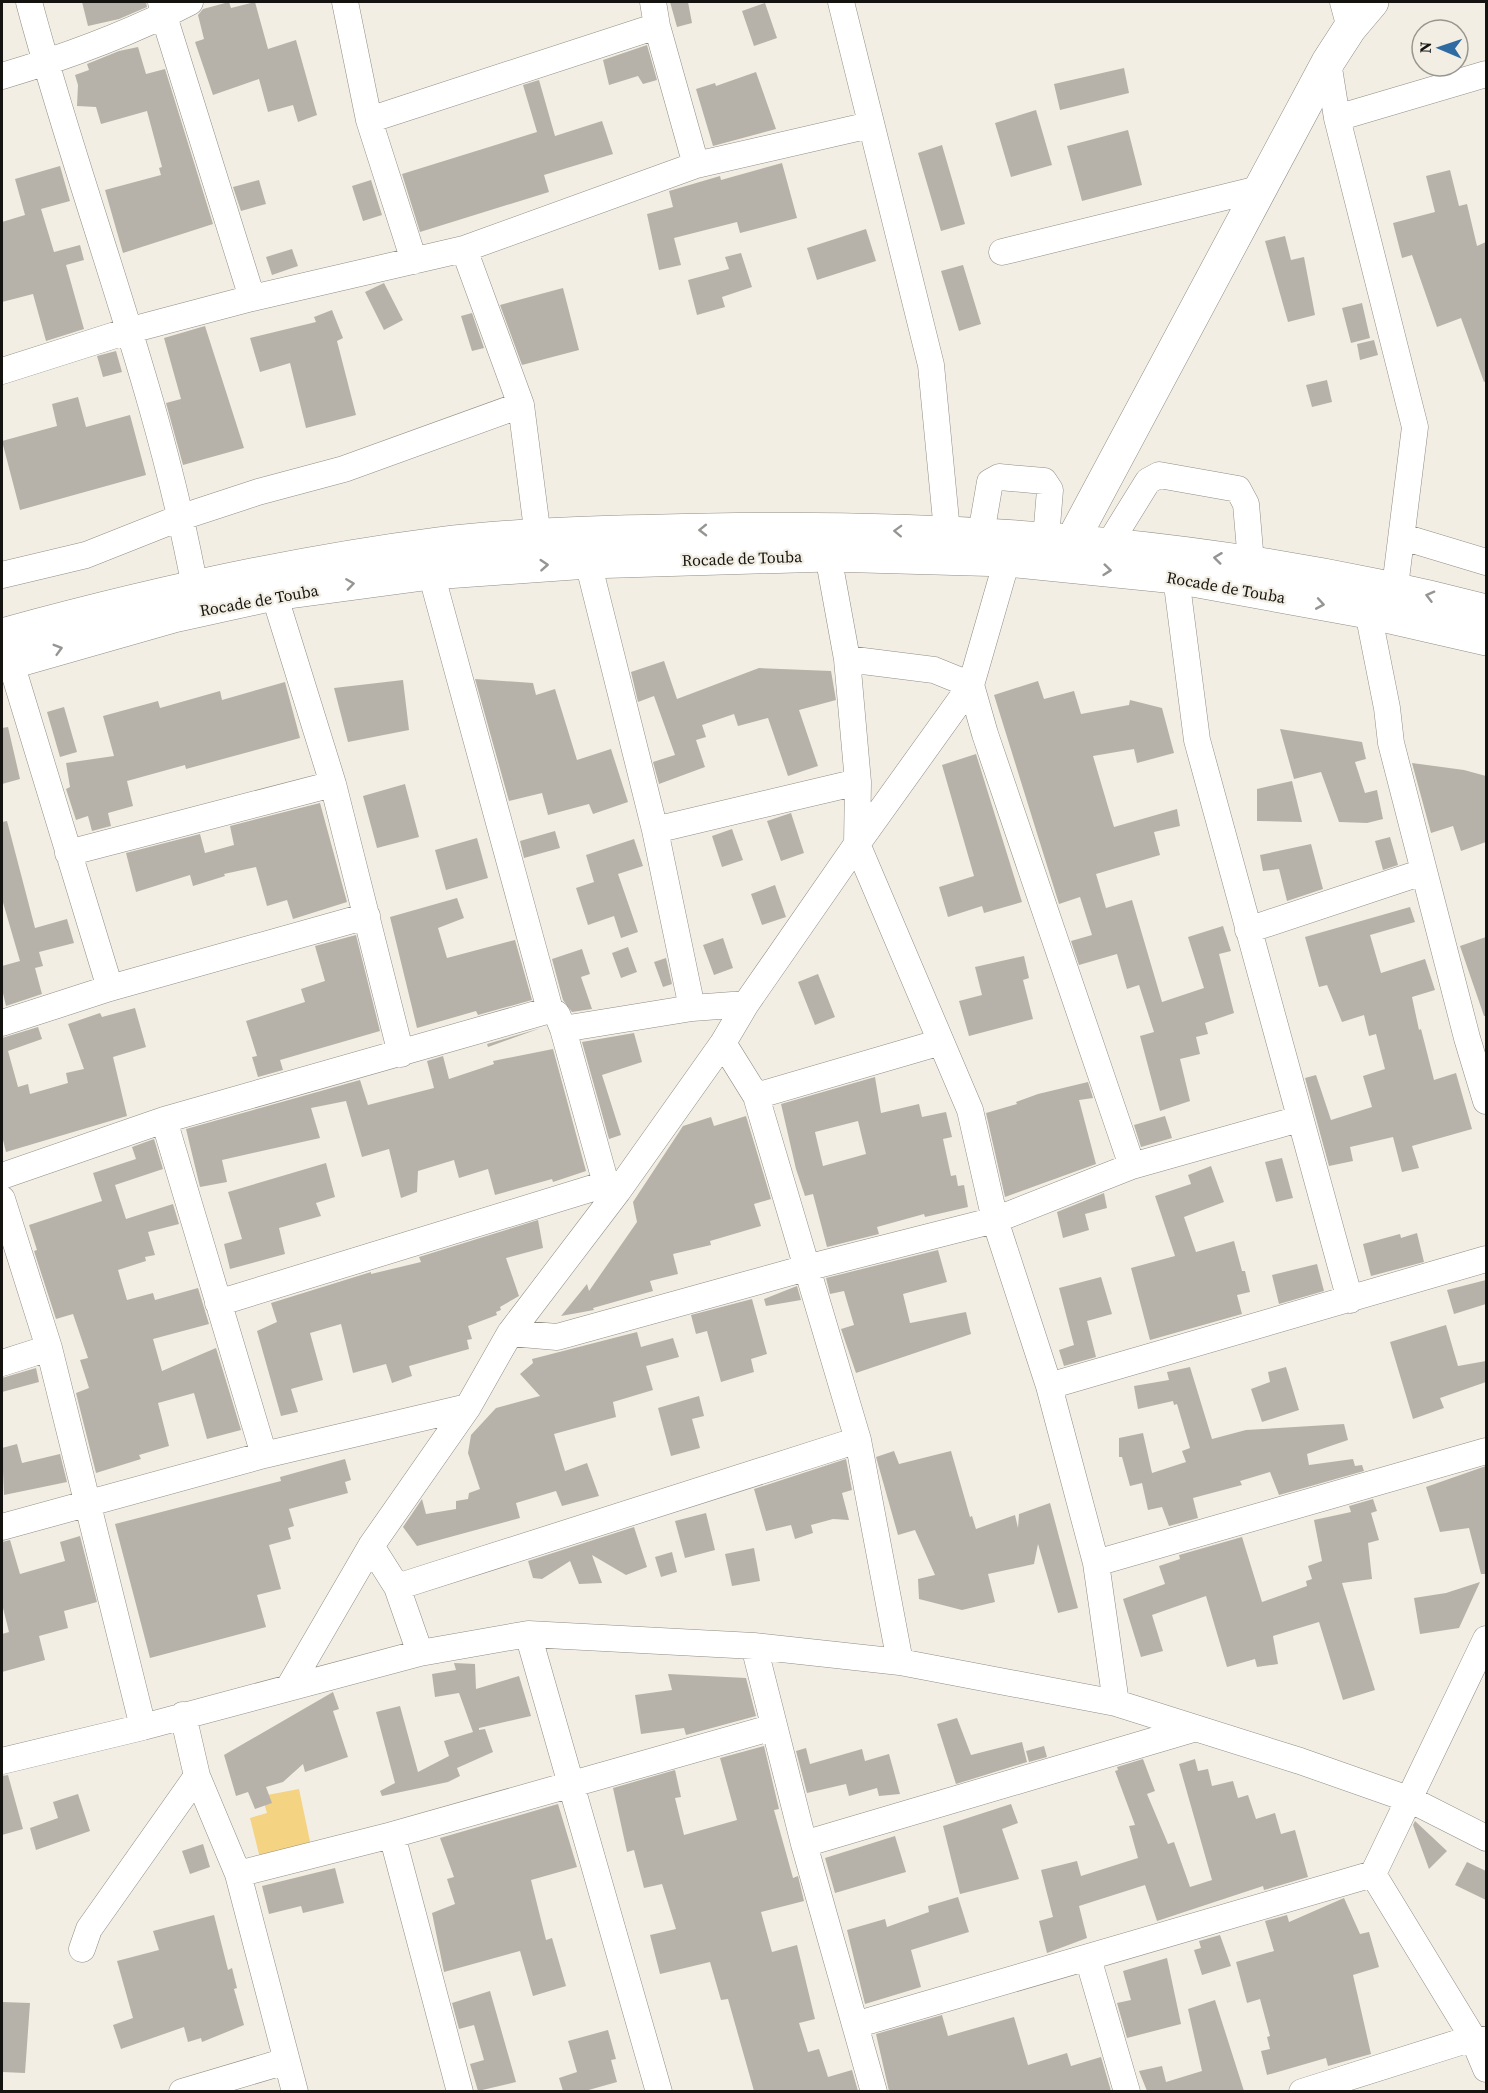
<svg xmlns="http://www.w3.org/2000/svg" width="1488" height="2093" viewBox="0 0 1488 2093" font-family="'Source Serif 4',serif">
  <rect width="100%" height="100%" fill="#f2eee4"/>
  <!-- green -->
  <path fill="#f4d382" d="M299,1789L311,1846L261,1862L250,1818L267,1813L262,1796Z"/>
  <!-- building -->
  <path fill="#b6b2a9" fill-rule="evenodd" d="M82,2H146L147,7L119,19L88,26Z
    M229,2L231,8L255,2L268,49L296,40L317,115L298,122L293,105L268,112L259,79L213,95L195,42L204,39L198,15L203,9Z
    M670,2H688L692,23L677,27Z
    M765,3L777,38L754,46L742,11Z
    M647,45L657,80L643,84L638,76L609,85L603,60Z
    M138,47L146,74L165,69L213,224L123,253L105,190L161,175L159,168L162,167L147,111L101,124L96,107L77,106L78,85L75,75L89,70L87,64L119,51Z
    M1124,68L1129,93L1060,110L1054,84Z
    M756,72L776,129L713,146L696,89L715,83L716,86Z
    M539,80L555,136L602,121L613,154L544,175L549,192L420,232L402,174L537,132L523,85Z
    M1036,110L1052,165L1011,177L995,123Z
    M1128,130L1142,185L1082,201L1067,146Z
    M942,145L965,224L941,231L918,153Z
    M782,163L797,218L740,233L737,222L674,238L681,265L659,270L647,214L673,207L669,191L720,176L721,180Z
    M60,166L70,201L41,209L54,252L80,245L84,260L66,265L84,329L46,341L33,294L2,302V222L25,215L15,179Z
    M1450,170L1459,206L1467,204L1477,246L1486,242V381L1484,382L1461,318L1437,327L1412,255L1402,258L1393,223L1435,212L1426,176Z
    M259,180L266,204L241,211L233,187Z
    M371,180L382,215L363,221L352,186Z
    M866,229L876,261L817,280L807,248Z
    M1285,236L1291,260L1304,257L1315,315L1288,322L1265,241Z
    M292,249L298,266L272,275L266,257Z
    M741,253L752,287L722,297L725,307L697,315L688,280L729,269L725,257Z
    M963,265L981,324L959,331L941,271Z
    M384,283L403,320L384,330L365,292Z
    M563,288L579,350L522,365L500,305Z
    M1362,303L1370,338L1351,343L1342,308Z
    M332,310L343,338L337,341L356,415L306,428L290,363L260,372L250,338L316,322L314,317Z
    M472,313L484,348L472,351L461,316Z
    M205,326L244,448L183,465L166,403L181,399L164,338Z
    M1374,340L1378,355L1360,360L1357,344Z
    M116,351L122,372L103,377L97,356Z
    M1327,380L1332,402L1312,407L1306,385Z
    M78,397L86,427L130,415L146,475L20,510L2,441L57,426L52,404Z
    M664,661L677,699L759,668L831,671L836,700L799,710L818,766L788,776L768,718L738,726L734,714L702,725L706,737L696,740L705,767L659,784L653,762L675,755L654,696L638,702L631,672Z
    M475,679L533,683L536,695L555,689L577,760L611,749L628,802L593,814L589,804L548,815L542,793L509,801Z
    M403,680L409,730L348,742L334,688Z
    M1038,681L1044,699L1074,691L1081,714L1129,705L1130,700L1162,708L1174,753L1137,763L1134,749L1093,756L1114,827L1177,809L1180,826L1154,832L1160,855L1096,874L1106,908L1132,900L1162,1002L1204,988L1188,937L1223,926L1231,951L1219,954L1234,1013L1205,1023L1208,1034L1196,1037L1200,1054L1180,1059L1190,1101L1160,1111L1140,1036L1154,1032L1139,985L1127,989L1117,954L1079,965L1071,941L1092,935L1080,897L1059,904L994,695Z
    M285,682L300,738L186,769L185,765L127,781L133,806L108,813L111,826L92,831L88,816L76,820L66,789L70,787L66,763L114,756L103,716L158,701L160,708L220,691L222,700Z
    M64,707L77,752L60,757L47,712Z
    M8,727L20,779L2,784V728Z
    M1280,729L1362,742L1366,759L1355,762L1365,793L1377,790L1383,819L1367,823L1339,822L1321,772L1294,779Z
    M976,754L1022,902L984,913L982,906L948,917L939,887L974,876L942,765Z
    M1412,763L1464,770L1486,776V842L1461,851L1453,826L1431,833Z
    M1292,781L1302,822L1257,821V789Z
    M405,784L419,837L377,848L363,796Z
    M320,803L347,902L293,919L287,900L267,906L256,867L224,874L225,876L193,886L190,875L136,892L126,853L200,834L205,853L234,845L230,826Z
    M791,813L804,853L781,861L767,821Z
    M7,821L35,928L67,919L74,943L39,952L43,966L35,968L42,994L6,1006L2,989V966L20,961L2,899V822Z
    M732,829L743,860L722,867L712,836Z
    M555,831L560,848L524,858L520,841Z
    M1390,837L1398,865L1383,870L1375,841Z
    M477,838L488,878L446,890L435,850Z
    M634,839L643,866L618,874L638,932L621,938L614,916L588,925L576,888L594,882L586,855Z
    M1311,844L1323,889L1287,901L1279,869L1263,871L1260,855Z
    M775,885L786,917L762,925L751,894Z
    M457,898L464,918L438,928L447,958L515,940L532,1000L478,1015L476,1011L417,1028L390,917Z
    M1410,907L1415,922L1370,935L1381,973L1425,959L1435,990L1412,997L1419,1030L1421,1029L1434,1080L1456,1073L1472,1129L1412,1146L1419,1168L1402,1172L1393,1137L1350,1147L1353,1161L1329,1166L1305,1078L1316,1075L1331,1120L1372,1107L1363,1076L1385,1069L1376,1034L1369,1036L1364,1015L1342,1022L1327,985L1319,987L1305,937Z
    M356,935L380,1031L280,1060L283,1070L258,1077L252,1057L257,1056L246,1021L305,1002L301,989L325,981L315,946Z
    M1486,937V1016H1484L1460,946Z
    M723,938L733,968L714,975L703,945Z
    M628,947L637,972L621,978L612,953Z
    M582,949L590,974L581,977L592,1009L572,1012L563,1000L552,959Z
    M1024,956L1029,978L1023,980L1033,1019L969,1036L959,1001L982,995L975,967Z
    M666,958L672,984L663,987L654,962Z
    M818,974L835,1017L815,1025L798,982Z
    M135,1008L146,1047L113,1057L127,1116L6,1152L2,1136V1038L38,1027L42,1039L8,1051L18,1087L28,1084L30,1094L68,1083L66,1073L84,1069L68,1024L100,1013L102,1017Z
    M541,1028L488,1047L487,1044Z
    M634,1033L642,1062L602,1075L621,1135L609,1139L582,1042Z
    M553,1049L586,1171L553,1182L552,1179L495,1195L488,1169L459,1178L454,1160L418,1171L417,1192L401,1198L389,1149L362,1157L346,1101L311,1108L320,1138L222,1160L227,1182L200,1187L186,1129L360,1080L368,1105L434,1088L427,1061L443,1056L449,1079L494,1064L493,1061Z
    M875,1077L881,1113L919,1104L922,1117L946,1112L952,1137L943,1139L951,1176L956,1175L958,1186L964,1185L968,1207L925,1217L924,1214L877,1227L879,1234L827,1247L813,1194L805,1196L796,1169L781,1104ZM858,1121L866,1154L823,1166L815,1132Z
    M1088,1082L1093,1098L1079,1100L1096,1164L1005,1197L986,1113L1017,1104L1016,1102L1038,1094Z
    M746,1116L771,1199L754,1204L761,1226L710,1241L711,1245L673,1254L678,1274L650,1281L653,1291L593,1308L594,1310L561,1316L587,1284L589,1291L637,1222L633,1202L683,1126L711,1117L714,1126Z
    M1165,1116L1172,1138L1141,1147L1134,1125Z
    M154,1139L163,1169L115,1185L126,1219L173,1204L179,1224L148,1232L155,1255L145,1257L146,1261L118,1270L127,1300L153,1293L155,1300L198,1288L209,1324L153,1339L162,1371L216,1348L241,1430L207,1439L194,1393L158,1403L169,1446L139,1455L141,1459L96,1473L76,1393L89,1388L80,1360L88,1358L73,1314L56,1319L34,1251L37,1250L29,1225L102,1201L93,1173L136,1159L132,1147Z
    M1282,1158L1293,1198L1276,1202L1265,1162Z
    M326,1163L335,1197L316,1203L321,1216L279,1228L285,1254L230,1269L224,1244L242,1239L228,1192Z
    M1211,1166L1224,1202L1184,1217L1196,1252L1234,1241L1242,1271H1245L1250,1292L1237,1295L1242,1314L1150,1340L1131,1268L1175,1256L1155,1196L1191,1184L1188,1175Z
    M1104,1193L1107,1208L1085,1214L1089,1230L1063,1238L1057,1212Z
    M538,1220L543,1248L506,1258L519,1296L500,1307L501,1310L496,1312L497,1315L468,1326L472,1339L467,1340L469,1349L409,1366L412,1376L392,1383L386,1364L353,1373L341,1324L310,1333L323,1380L291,1389L298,1412L281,1416L257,1331L277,1322L271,1303L371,1272V1274L421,1262L419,1257Z
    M1417,1233L1424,1262L1371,1276L1363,1244L1400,1234L1401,1238Z
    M938,1250L947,1282L903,1294L910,1323L966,1312L971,1334L856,1373L841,1329L854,1325L844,1291L830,1294L826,1278Z
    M1317,1264L1324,1291L1279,1304L1272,1275Z
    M1101,1277L1112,1314L1087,1321L1096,1357L1064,1366L1059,1350L1074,1345L1059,1288Z
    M1486,1280V1304L1454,1314L1447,1290Z
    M797,1286L801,1300L766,1306L764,1299Z
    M752,1299L767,1354L751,1359L754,1372L721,1382L707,1331L696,1334L691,1315Z
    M1446,1325L1458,1366L1486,1361V1382L1440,1398L1444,1408L1413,1419L1390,1342Z
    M637,1332L641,1347L673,1338L679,1357L646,1366L653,1390L613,1402L616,1417L554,1434L565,1471L587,1463L599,1496L562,1506L556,1491L516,1503L520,1518L417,1546L403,1527L422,1499L426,1514L456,1509V1501L468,1499L469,1493L480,1489L468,1453L471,1435L496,1408L540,1396L520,1374L533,1363L532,1359Z
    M1190,1367L1212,1439L1246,1430L1344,1424L1348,1440L1307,1454L1309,1465L1353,1459L1355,1466L1362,1465L1364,1471L1279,1495L1270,1472L1240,1481L1242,1485L1193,1498L1198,1518L1169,1526L1162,1507L1148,1510L1142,1483L1130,1486L1122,1457H1119V1438L1143,1433L1152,1473L1186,1462L1182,1451L1190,1448L1177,1404L1174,1405L1173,1401L1138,1409L1134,1386L1169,1380L1167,1372Z
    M1286,1367L1299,1410L1262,1422L1251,1389L1270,1382L1268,1372Z
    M36,1368L39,1382L2,1392V1378Z
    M699,1396L704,1416L692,1419L700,1448L671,1456L658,1408Z
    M17,1444L22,1463L60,1454L67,1482L4,1495L2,1448Z
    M894,1451L899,1464L951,1451L970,1517L972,1516L976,1529L1015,1515L1018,1528L1019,1514L1050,1503L1078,1608L1058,1613L1038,1544L1034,1564L988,1574L995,1602L962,1610L919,1599L918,1579L935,1575L915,1530L898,1535L876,1457Z
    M345,1459L351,1480L345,1482L348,1493L289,1509L294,1526L288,1528L291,1539L269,1545L281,1589L257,1595L266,1627L150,1658L115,1524L281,1481L280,1477Z
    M846,1459L852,1490L842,1493L849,1520L833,1519L811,1525L813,1533L795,1539L791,1525L766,1531L754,1489Z
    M1486,1466V1574H1481L1469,1528L1440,1532L1426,1487Z
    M1373,1499L1377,1511L1371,1513L1379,1540L1368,1543L1372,1579L1342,1583L1375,1690L1343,1700L1319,1622L1273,1636L1278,1664L1257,1667L1255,1659L1227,1667L1206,1596L1152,1615L1163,1651L1141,1657L1123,1599L1165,1584L1159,1566L1180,1559L1179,1555L1242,1537L1262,1602L1307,1586L1306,1581L1312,1579L1308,1566L1322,1561L1314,1520L1351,1512L1349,1506Z
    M706,1513L715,1550L685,1558L675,1521Z
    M634,1527L647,1567L626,1575L592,1555L602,1583L579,1584L570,1561L542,1579L533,1578L528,1561Z
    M80,1536L97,1602L64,1611L68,1628L39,1636L45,1660L2,1672V1634L9,1632L2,1604V1542L10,1540L20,1574L65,1561L60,1542Z
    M754,1548L760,1581L732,1586L725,1554Z
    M672,1552L677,1572L661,1577L655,1557Z
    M1480,1582L1459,1628L1420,1634L1414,1598L1446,1593Z
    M454,1663L475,1664L476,1689L519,1676L531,1716L479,1728V1730L485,1729L493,1752L457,1768L460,1776L448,1782L382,1796L380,1791L395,1783L376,1712L400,1706L418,1772L449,1756L444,1741L473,1732L459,1693L435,1697L432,1674L456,1670Z
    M668,1674L746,1678L756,1716L686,1735L684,1728L641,1734L635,1695L672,1690Z
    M333,1692L339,1709L333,1711L348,1757L305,1772L303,1764L283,1782L266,1787L272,1803L255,1809L248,1792L236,1796L224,1755Z
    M957,1718L971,1755L1022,1742L1027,1762L956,1784L937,1724Z
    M764,1746L779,1809L774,1810L793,1878L798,1876L804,1901L761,1912L772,1952L797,1945L815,2019L799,2023L808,2052L819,2049L828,2077L852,2070L858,2091H754L728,1999L721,2000L710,1962L660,1974L650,1935L676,1929L662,1884L644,1888L634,1850L627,1852L613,1788L675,1770L681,1797L675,1798L684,1835L737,1820L720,1758Z
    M1044,1746L1047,1757L1029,1762L1026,1751Z
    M806,1748L810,1764L862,1749L865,1761L889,1754L900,1794L879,1796L877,1788L849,1796L846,1784L807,1793L796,1751Z
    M1143,1759L1155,1791L1147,1794L1168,1844L1174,1842L1190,1887L1212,1880L1179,1764L1195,1759L1198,1771L1208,1769L1212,1786L1233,1781L1238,1798L1248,1795L1256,1819L1275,1813L1281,1834L1295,1830L1308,1877L1264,1890L1263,1886L1157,1921L1145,1885L1079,1906L1087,1938L1047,1953L1039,1921L1053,1917L1041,1870L1077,1861L1081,1876L1138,1858L1129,1826L1135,1825L1115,1771L1118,1770L1117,1767Z
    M8,1775L23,1829L2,1835V1776Z
    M78,1794L90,1831L36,1850L30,1828L58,1818L53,1802Z
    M558,1804L577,1867L531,1880L546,1940L552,1938L566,1986L533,1996L520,1951L444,1972L432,1913L455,1904L447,1879L454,1877L440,1838Z
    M1011,1804L1018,1823L1002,1829L1019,1879L960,1894L943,1826Z
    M1415,1821L1447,1851L1429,1869L1413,1825Z
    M895,1836L906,1872L835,1893L825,1858Z
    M203,1844L210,1867L190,1874L182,1851Z
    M1467,1862L1486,1871V1900L1455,1885Z
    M335,1868L344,1903L303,1913L301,1906L269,1914L262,1886Z
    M958,1897L969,1932L911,1950L921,1987L865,2004L847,1930L885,1919L887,1927L929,1912L928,1906Z
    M1344,1898L1360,1934L1369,1932L1379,1967L1353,1975L1371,2054L1328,2066L1326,2058L1267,2075L1261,2051L1270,2049L1267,2037L1270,2036L1260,1999L1247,2003L1236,1962L1274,1951L1265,1921L1287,1915L1289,1922Z
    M214,1915L228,1970L232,1968L237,1988L234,1989L244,2025L202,2042L201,2038L188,2042L184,2027L121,2049L113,2025L133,2018L117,1961L159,1950L153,1931Z
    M1220,1935L1231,1966L1202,1975L1194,1950L1201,1948L1199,1941Z
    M1167,1958L1181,2024L1127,2038L1117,2003L1131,2000L1123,1971Z
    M490,1991L516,2082L478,2091L470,2064L484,2060L474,2025L459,2029L452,2003Z
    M1215,2000L1244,2091H1147L1139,2071L1162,2066L1166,2082L1202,2071L1188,2009Z
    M2,2002L30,2003L25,2073L2,2072Z
    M942,2015L948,2036L1014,2017L1028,2065L1067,2053L1071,2066L1101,2057L1111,2091H889L876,2034Z
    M608,2030L616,2059L611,2060L617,2082L585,2091H563L559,2078L577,2072L568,2041Z"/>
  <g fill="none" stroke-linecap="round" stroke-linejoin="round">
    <!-- minor casing -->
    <g stroke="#918d84" stroke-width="27">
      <path id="minor" d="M29,2C81,198 158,387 195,588
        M161,2L164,16L252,298
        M345,2L369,120L414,261
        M653,2L657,26L696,165
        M841,2L931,365L949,552
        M1343,2L1350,28
        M1328,62L1337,118L1415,427L1395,587
        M2,76C66,57 131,33 190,2
        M1337,118L1486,74
        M369,120L657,26
        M464,249L521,405L538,537
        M1002,252L1258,189
        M2,371L131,330L252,298L464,249L696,165L870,125
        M981,534L990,482L999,477L1044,481L1050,490L1046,538
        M1403,537L1486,562
        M1109,544L1148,481L1159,475L1238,489L1246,504L1251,562
        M828,555L847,659L858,782L857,844L970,1110L995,1220L1049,1386L1096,1563L1116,1703
        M588,562L655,830L692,1008
        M431,573L550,1010L557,1014L563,1029L606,1184
        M2,575L86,555L182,517L258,492L344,469L521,405
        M1176,577L1197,740L1350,1300
        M274,594L333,784L401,1054
        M1368,612L1387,708L1391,743L1467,1038L1486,1101
        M847,659L934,670L971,685L985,734L1132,1166
        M11,663L110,988
        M655,830L858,782
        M68,853L333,784
        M1248,930L1423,872
        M2,1023L110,988L367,916
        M563,1029L692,1008L746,1004
        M723,1043L756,1096L858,1440L900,1662
        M756,1096L941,1042
        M164,1120L264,1455
        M2,1176L164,1120L550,1010
        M2,1199L49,1348L143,1727
        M218,1303L606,1184L618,1191
        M510,1333L557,1337L806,1268L995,1220L1132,1166L1299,1119
        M2,1363L49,1348
        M1049,1386L1486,1259
        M2,1527L264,1455L468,1407
        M371,1546L397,1587L420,1653
        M1096,1563L1486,1451
        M397,1587L858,1440
        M528,1634L659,2092
        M1486,1639L1373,1874L1473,2038L1486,2069
        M754,1646L804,1844L874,2092
        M289,1687L371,1546L468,1407L510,1333L618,1191L723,1043L746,1004L857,844L971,685L1007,560
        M183,1715L197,1776L238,1874L295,2092
        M2,1761L143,1727L420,1653L528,1634L754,1646L900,1662L1116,1703L1300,1761L1411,1800L1486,1838
        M392,1835L460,2092
        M804,1844L1193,1729
        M238,1874L392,1835L774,1727
        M82,1949L89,1929L197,1776
        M1088,1958L1127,2092
        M855,2025L1373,1874
        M182,2092L286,2061
        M1302,2092L1473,2038L1486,2040"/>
    </g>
    <!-- major casing -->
    <g stroke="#918d84" stroke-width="34">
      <path id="major" d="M1063,558L1328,62L1350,28L1372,2
        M2,635C144,596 290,563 437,544C527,533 618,532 708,530C971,525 1232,545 1486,611
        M2,665L174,616L274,594L431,573L588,562L828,555L1007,560L1176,577L1368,612L1486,639"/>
    </g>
    <!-- minor -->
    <use href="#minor" stroke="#fff" stroke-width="26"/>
    <!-- major -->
    <use href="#major" stroke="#fff" stroke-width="33"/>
  </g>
  <!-- one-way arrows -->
  <defs><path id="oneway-chevron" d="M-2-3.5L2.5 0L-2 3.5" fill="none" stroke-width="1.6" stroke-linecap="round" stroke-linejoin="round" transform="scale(1.5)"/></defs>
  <g stroke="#959593">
    <use href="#oneway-chevron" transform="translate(703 530) rotate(179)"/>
    <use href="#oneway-chevron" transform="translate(898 531) rotate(-178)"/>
    <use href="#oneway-chevron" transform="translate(1218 558) rotate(-173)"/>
    <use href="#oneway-chevron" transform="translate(544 565) rotate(-4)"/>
    <use href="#oneway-chevron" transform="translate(1107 570) rotate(6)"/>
    <use href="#oneway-chevron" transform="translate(350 584) rotate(-8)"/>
    <use href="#oneway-chevron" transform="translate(1430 596) rotate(-165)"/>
    <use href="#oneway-chevron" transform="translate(1320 604) rotate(10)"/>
    <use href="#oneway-chevron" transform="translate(58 649) rotate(-16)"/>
  </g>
  <g text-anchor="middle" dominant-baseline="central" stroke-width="4.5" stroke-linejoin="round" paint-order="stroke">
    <!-- street labels -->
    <g font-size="16" fill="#141310" stroke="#f2eee4">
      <text transform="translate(742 558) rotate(-2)">Rocade de Touba</text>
      <text transform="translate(1226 587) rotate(10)">Rocade de Touba</text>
      <text transform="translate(259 600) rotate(-10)">Rocade de Touba</text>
    </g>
  </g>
  <!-- border -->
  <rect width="1488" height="2093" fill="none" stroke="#141310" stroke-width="6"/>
  <!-- north arrow -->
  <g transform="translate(1440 48) rotate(272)"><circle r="28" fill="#f2eee4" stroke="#99968f" stroke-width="1.5"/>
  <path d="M0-4.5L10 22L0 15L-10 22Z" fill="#2e6ba2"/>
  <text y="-9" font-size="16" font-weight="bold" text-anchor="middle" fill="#141310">N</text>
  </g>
</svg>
